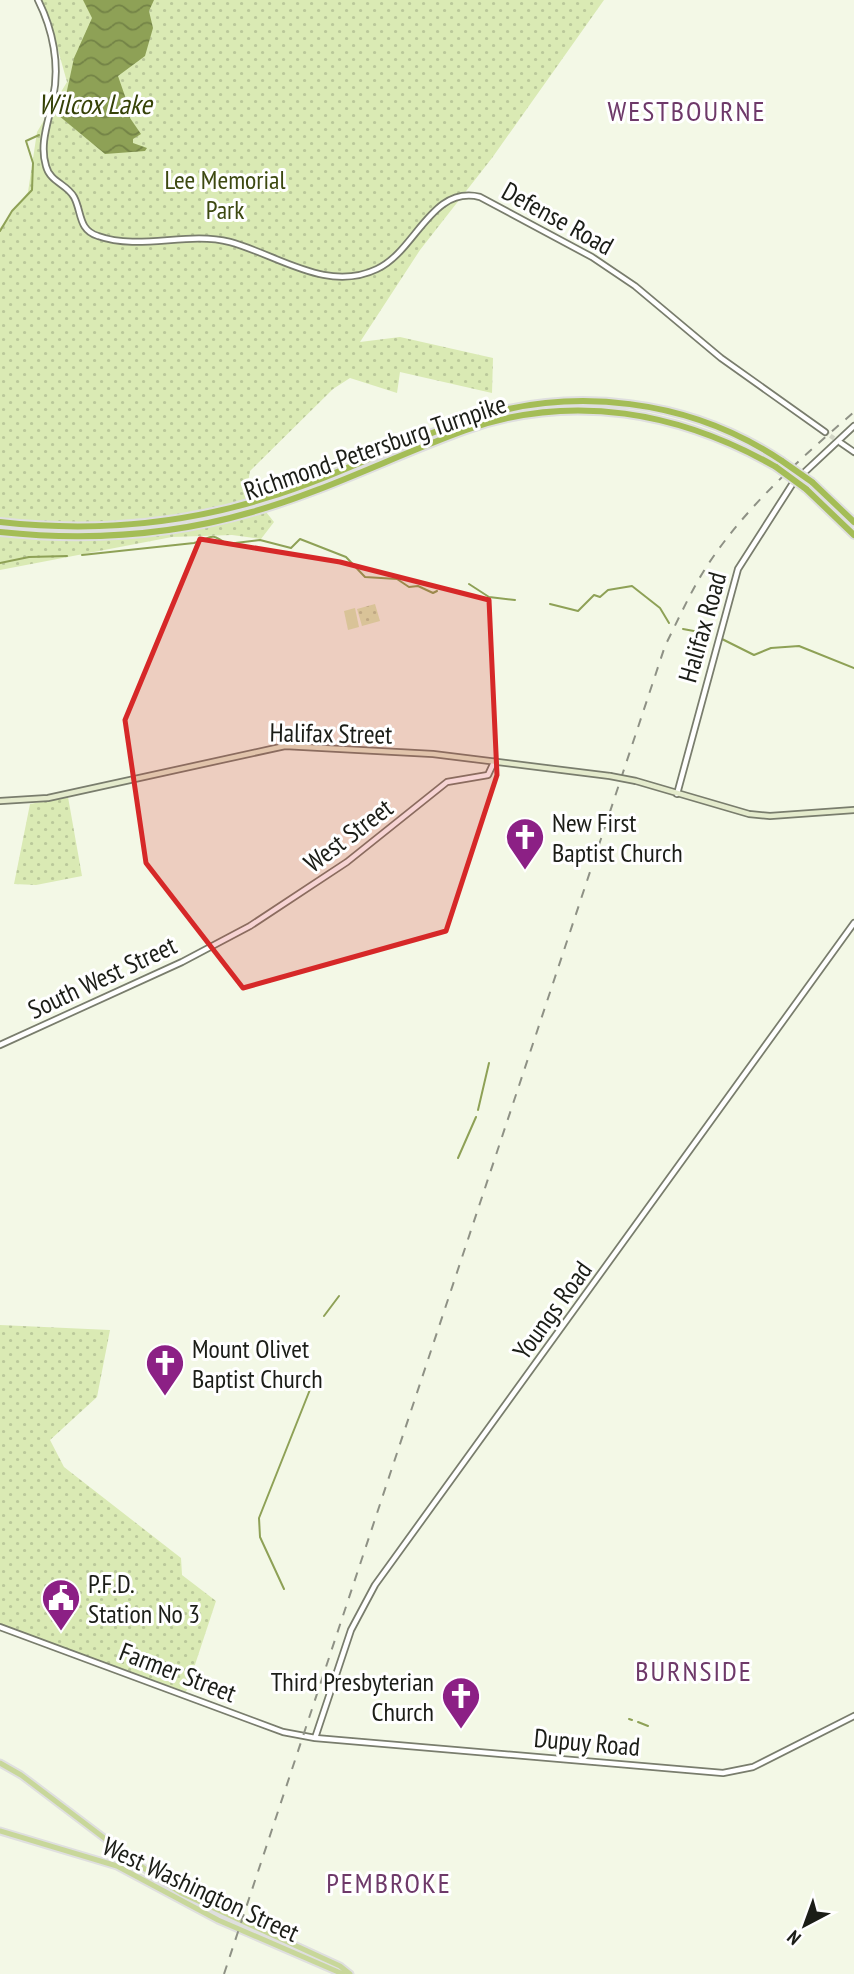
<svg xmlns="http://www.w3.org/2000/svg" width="854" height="1974" viewBox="0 0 854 1974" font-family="'PT Sans Narrow',sans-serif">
  <defs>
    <pattern id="grass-dots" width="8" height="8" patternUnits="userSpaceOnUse" patternTransform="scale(1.75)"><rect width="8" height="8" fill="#daeab4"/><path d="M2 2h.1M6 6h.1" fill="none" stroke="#bac89a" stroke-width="1.8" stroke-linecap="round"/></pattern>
    <pattern id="water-waves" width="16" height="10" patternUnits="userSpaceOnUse" patternTransform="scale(1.75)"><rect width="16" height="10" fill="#8ea156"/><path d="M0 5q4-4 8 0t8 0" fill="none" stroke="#738346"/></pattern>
  </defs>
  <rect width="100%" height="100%" fill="#f3f8e6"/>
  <!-- grass -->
  <path fill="url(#grass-dots)" d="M37,0H604L492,158L420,250L360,342L400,337L493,358L492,393L400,372L397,393L350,378L333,389L250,471L247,488L274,522L261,539L232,535L172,537L0,570V228L28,192L37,132L67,82L55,39Z
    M375,604L380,621L362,626L357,609Z
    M68,797L82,876L36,885L14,884L30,804Z
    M0,1325L110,1330L97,1397L50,1440L64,1467L181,1558L182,1575L216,1601L186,1692L0,1624Z"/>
  <!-- garden -->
  <path fill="#daeab4" d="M355,608L359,627L348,630L344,611Z"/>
  <!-- water -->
  <path fill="url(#water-waves)" d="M83,0H154L149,11L153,28L145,56L118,76L126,99L131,104L130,118L141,134L133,139V143L147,148L145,151L105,154L58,115L63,109L74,58L92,18Z"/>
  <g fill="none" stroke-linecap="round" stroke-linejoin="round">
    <!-- stream -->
    <path stroke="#8ea156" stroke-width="2" d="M0,231L12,211L32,190L33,163L26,141L39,135
      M82,555L194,543C213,538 208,531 227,544L260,540L291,548L300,539L346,557L365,577L397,579L409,587L418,586L433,593L437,591
      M0,563L29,557L67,556
      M469,584L489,597L515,600
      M550,604L578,611L594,595L600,597L608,590L632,586L660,608L669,623
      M683,629L710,634
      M722,639L754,655L771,648L799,646L854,668
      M478,1110L489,1063
      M458,1158L476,1117
      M324,1316L339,1296
      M284,1589L260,1537L259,1518L311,1387
      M629,1719L632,1720
      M638,1722L648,1726"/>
    <!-- tertiary-tunnel -->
    <path stroke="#d3d7c7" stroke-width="4.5" stroke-dasharray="4.5 2" stroke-linecap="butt" d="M825,432L839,442"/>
    <!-- tertiary casing -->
    <g stroke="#797d6d" stroke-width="8">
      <path id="tertiary" d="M38,0C53,30 60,65 53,98C49,121 39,143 46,166C50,182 67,184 74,197C82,212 78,230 98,236C140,251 187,231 230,242C278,255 327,293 377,269C416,251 431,185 480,197L592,257L635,286L721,358L825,432
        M841,443L854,452
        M677,794L738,569L793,483L854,426
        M0,1045L182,962L250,926L347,862L447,782L488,775L494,762
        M0,1627L283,1732L315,1738L723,1773L753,1767L854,1716
        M315,1738L351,1630L375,1585L854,923"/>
    </g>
    <!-- secondary casing -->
    <g stroke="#797d6d" stroke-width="8">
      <path id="secondary" d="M636,781L749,814L770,816L854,810
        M0,801L48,798L285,746L433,754L610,776"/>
    </g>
    <!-- primary casing -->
    <g stroke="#dfdfdf" stroke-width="9">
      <path id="primary" d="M0,1763L21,1775L153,1875L181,1893L340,1966L350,1974
        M0,1831L117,1866L218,1920L343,1974"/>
    </g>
    <!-- motorway casing -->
    <g stroke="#dfdfdf" stroke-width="10">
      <path id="motorway" d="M812,482L854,522
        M806,489L854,535
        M0,522C90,532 180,525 266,498C336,477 400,442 468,420C573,385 690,399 782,461
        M0,532C85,541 170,536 252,512C326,491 394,456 466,430C572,392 680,412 776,467"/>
    </g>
    <!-- tertiary -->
    <use href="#tertiary" stroke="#fff" stroke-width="4.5"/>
    <!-- secondary -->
    <use href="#secondary" stroke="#e4ebcc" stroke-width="4.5"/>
    <!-- primary -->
    <use href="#primary" stroke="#c8d79a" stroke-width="5"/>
    <!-- motorway -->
    <use href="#motorway" stroke="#a4bd56" stroke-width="6"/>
    <!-- rail -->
    <path stroke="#8e9185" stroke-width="2" stroke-dasharray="9 9" stroke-linecap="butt" d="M224,1974L665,646C678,620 690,593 705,569C745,507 800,459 854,412"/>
    <!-- secondary-bridge casing -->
    <g stroke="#797d6d" stroke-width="8" stroke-linecap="butt">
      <path id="secondary-bridge" d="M610,776L636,781"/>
    </g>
    <!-- motorway-bridge casing -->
    <g stroke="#dfdfdf" stroke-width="10" stroke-linecap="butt">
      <path id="motorway-bridge" d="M782,461L812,482
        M776,467L806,489"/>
    </g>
    <!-- secondary-bridge -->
    <use href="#secondary-bridge" stroke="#e4ebcc" stroke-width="4.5"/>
    <!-- motorway-bridge -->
    <use href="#motorway-bridge" stroke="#a4bd56" stroke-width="6"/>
  </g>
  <!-- marked area -->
  <path fill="#d62828" fill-opacity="0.2" stroke="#d62828" stroke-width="5" stroke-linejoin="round" d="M200,539L340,562L489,600L497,775L446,931L243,988L146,863L125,720Z"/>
  <!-- icons -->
  <defs>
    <g id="church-pin" transform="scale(2.0125)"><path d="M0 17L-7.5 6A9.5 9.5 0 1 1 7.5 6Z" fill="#8c2085" stroke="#fff"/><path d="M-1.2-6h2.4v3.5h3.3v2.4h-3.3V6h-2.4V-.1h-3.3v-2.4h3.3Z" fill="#fff"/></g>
    <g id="civic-pin" transform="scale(2.0125)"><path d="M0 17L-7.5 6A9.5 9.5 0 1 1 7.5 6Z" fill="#8c2085" stroke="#fff"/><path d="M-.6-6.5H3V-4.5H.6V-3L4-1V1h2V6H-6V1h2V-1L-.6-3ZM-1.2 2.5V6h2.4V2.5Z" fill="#fff"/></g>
  </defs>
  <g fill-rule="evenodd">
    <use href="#church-pin" x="525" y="837"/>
    <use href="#church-pin" x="165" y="1363"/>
    <use href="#civic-pin" x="61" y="1598"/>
    <use href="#church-pin" x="461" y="1696"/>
  </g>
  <g text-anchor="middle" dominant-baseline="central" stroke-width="6" stroke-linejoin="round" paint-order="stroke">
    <!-- park labels -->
    <g font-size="26" fill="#3d4911" stroke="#fff">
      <text x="225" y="179">Lee Memorial<tspan x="225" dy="30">Park</tspan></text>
    </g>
    <!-- street labels -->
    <g font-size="26" fill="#1b1d17" stroke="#fff">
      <text transform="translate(558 218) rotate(29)">Defense Road</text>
      <text transform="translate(375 447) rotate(-19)">Richmond-Petersburg Turnpike</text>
      <text transform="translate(702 627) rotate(-74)">Halifax Road</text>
      <text transform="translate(331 733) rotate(1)">Halifax Street</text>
      <text transform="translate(348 835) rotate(-37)">West Street</text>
      <text transform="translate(102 977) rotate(-25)">South West Street</text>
      <text transform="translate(552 1310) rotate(-54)">Youngs Road</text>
      <text transform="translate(178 1672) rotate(21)">Farmer Street</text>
      <text transform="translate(587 1742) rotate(5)">Dupuy Road</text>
      <text transform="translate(201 1889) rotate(25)">West Washington Street</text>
    </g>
    <!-- poi labels -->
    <g font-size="26" fill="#1b1d17" stroke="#fff" text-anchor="start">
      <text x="552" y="822">New First<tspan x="552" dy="30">Baptist Church</tspan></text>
      <text x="192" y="1348">Mount Olivet<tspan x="192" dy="30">Baptist Church</tspan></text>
      <text x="88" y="1583">P.F.D.<tspan x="88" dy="30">Station No 3</tspan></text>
      <text x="434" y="1681" text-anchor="end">Third Presbyterian<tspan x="434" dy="30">Church</tspan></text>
    </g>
    <!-- water labels -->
    <g font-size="28" font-style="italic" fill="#364208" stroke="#fff">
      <text x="95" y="103">Wilcox Lake</text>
    </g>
    <!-- neighbourhood labels -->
    <g font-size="28" letter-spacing="2" fill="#6e3969" stroke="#fff">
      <text x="687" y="110">WESTBOURNE</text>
      <text x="694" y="1670">BURNSIDE</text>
      <text x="389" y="1882">PEMBROKE</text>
    </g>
  </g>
  <!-- north arrow -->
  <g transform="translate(805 1925) rotate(221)" stroke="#ffffff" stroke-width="5" paint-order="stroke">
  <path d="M0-5L12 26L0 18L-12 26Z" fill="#1b1d17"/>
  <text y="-10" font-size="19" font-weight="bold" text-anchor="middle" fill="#1b1d17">N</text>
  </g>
</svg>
